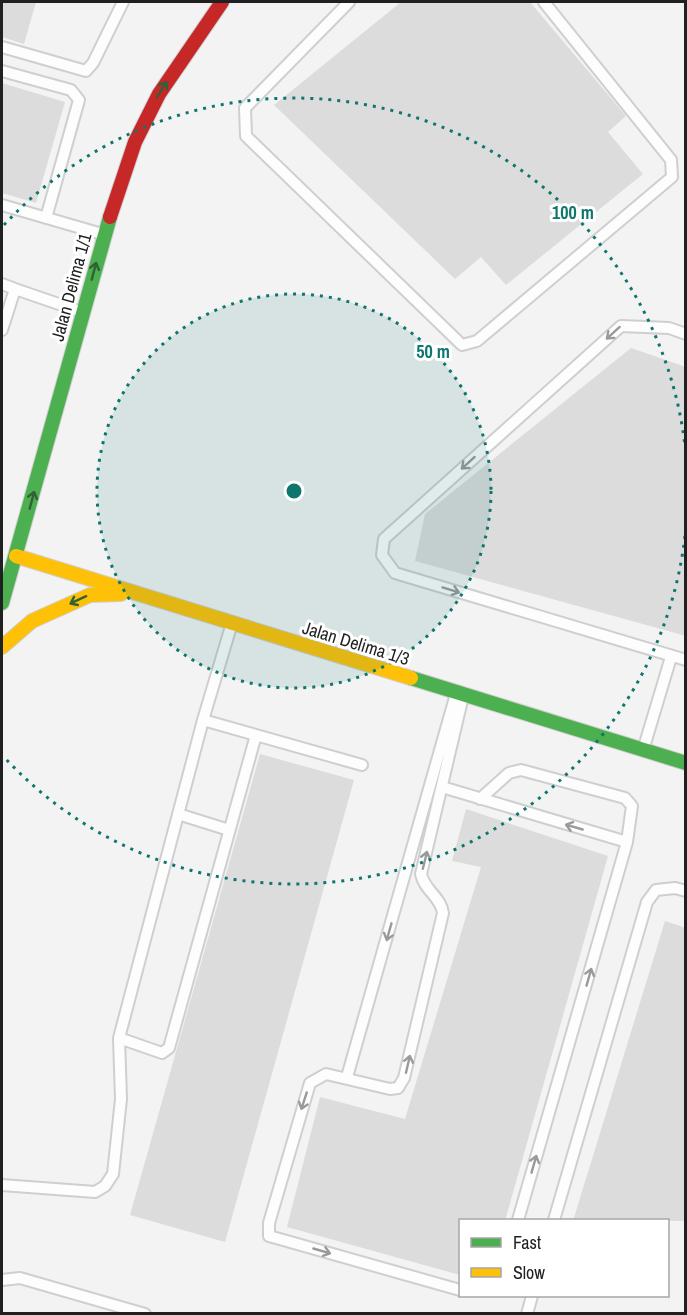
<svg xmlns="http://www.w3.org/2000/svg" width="687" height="1315" viewBox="0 0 687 1315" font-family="'Archivo Narrow',sans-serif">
  <rect width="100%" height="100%" fill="#f3f3f3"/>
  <!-- building -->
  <path fill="#dcdcdc" d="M2,2H36L24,44L2,37Z
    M401,2H530L626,116L608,132L643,174L506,285L481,257L455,279L274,105Z
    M2,83L65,102L36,203L2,193Z
    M631,348L686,367V636L415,561L425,514Z
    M260,754L354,780L225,1242L130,1215Z
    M466,809L608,856L505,1221H460V1275L287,1227L320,1097L405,1119L481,867L452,861Z
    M665,921L686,928V1221H573Z"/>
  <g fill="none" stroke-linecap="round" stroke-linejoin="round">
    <!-- lane casing -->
    <g stroke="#cfcfcf" stroke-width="14">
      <path id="lane" d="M349,2L245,108L246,136L462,345L477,341L672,177L671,160L544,2
        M2,47L86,71L93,63L123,2
        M2,71L71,90L79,100L46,218
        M2,205L102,234
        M2,284L15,289L2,330
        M15,289L82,312
        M686,334L669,328L621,326L384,539L382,555L395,573L686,660
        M203,720L362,765
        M644,747L671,657
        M442,787L627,842L518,1220
        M480,799L509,773L521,770L625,798L632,806L627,842
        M178,814L229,830
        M119,1038L162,1053L169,1048L256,735
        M347,1077L456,694
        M2,1185L95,1192L105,1186L113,1174L121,1099L119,1038L203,720L232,623
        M554,1220L647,902L656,890L675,888L686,891
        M2,1280L20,1278L145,1314
        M460,1290L269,1236V1223L310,1083L326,1074L390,1089L398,1088L404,1078L443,913C441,897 424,890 421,874L463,696
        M527,1314L532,1296"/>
    </g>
    <!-- fast casing -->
    <g stroke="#cfcfcf" stroke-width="16">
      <path id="fast" d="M2,603L110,217
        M411,678L686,763"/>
    </g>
    <!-- slow casing -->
    <g stroke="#cfcfcf" stroke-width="16">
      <path id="slow" d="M16,556L411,678
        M2,647L32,621L90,595L121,594"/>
    </g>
    <!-- jam casing -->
    <g stroke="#cfcfcf" stroke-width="16">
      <path id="jam" d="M110,217L135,142L159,94L222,2"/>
    </g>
    <!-- lane -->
    <use href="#lane" stroke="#fdfdfd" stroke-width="10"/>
    <!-- fast -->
    <use href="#fast" stroke="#4caf50" stroke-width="14"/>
    <!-- slow -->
    <use href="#slow" stroke="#ffc107" stroke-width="14"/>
    <!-- jam -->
    <use href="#jam" stroke="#c62828" stroke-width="14"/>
  </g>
  <!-- one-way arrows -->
  <defs><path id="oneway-shaft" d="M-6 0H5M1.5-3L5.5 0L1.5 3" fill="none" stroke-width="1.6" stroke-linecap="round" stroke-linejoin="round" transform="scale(1.5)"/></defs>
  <g stroke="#336036">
    <use href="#oneway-shaft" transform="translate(162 89) rotate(-58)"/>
    <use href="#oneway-shaft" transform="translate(94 271) rotate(-75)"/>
    <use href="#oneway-shaft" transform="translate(32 500) rotate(-75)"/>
    <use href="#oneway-shaft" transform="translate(78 600) rotate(155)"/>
  </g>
  <g stroke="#999a9a">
    <use href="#oneway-shaft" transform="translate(613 333) rotate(138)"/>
    <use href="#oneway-shaft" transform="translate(468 463) rotate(138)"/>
    <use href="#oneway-shaft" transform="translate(451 590) rotate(17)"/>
    <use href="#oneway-shaft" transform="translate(574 827) rotate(-164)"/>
    <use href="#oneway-shaft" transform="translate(425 860) rotate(-76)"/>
    <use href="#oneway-shaft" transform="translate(389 932) rotate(106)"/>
    <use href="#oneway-shaft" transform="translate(589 977) rotate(-74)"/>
    <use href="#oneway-shaft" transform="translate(408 1064) rotate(-77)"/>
    <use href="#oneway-shaft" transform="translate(304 1101) rotate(108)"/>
    <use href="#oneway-shaft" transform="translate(534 1164) rotate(-74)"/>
    <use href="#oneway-shaft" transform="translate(322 1251) rotate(16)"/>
  </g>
  <!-- distance rings -->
  <circle cx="294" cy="491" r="197" fill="#0f766e" fill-opacity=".12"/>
  <g fill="none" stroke="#0f766e" stroke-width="3" stroke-dasharray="3 6">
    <circle cx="294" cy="491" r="197"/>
    <path d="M685 536A394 394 0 0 1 4 757M4 225A394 394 0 0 1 685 446"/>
  </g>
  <g text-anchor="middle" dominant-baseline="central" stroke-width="6" stroke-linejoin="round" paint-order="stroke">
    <!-- street labels -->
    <g font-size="18" fill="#1f2020" stroke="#fff">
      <text transform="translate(71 287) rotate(-75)">Jalan Delima 1/1</text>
      <text transform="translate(356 643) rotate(17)">Jalan Delima 1/3</text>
    </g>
  </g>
  <circle cx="294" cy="491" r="9" fill="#0f766e" stroke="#fff" stroke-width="3"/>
  <g font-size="18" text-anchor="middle" font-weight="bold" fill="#0f766e" stroke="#fff" stroke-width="6" stroke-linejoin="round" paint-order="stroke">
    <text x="573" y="219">100 m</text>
    <text x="433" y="358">50 m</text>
  </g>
  <!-- border -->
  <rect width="687" height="1315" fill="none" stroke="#1f2020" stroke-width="6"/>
  <!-- legend -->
  <rect x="459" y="1219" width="210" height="78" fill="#ffffff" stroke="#a5a6a6" stroke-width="1.5"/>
  <rect x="471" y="1238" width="30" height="9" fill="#4caf50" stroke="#a5a6a6" stroke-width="1.5"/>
  <text x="513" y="1249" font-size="18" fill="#1f2020">Fast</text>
  <rect x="471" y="1268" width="30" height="9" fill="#ffc107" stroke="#a5a6a6" stroke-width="1.5"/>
  <text x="513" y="1279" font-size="18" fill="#1f2020">Slow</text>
</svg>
